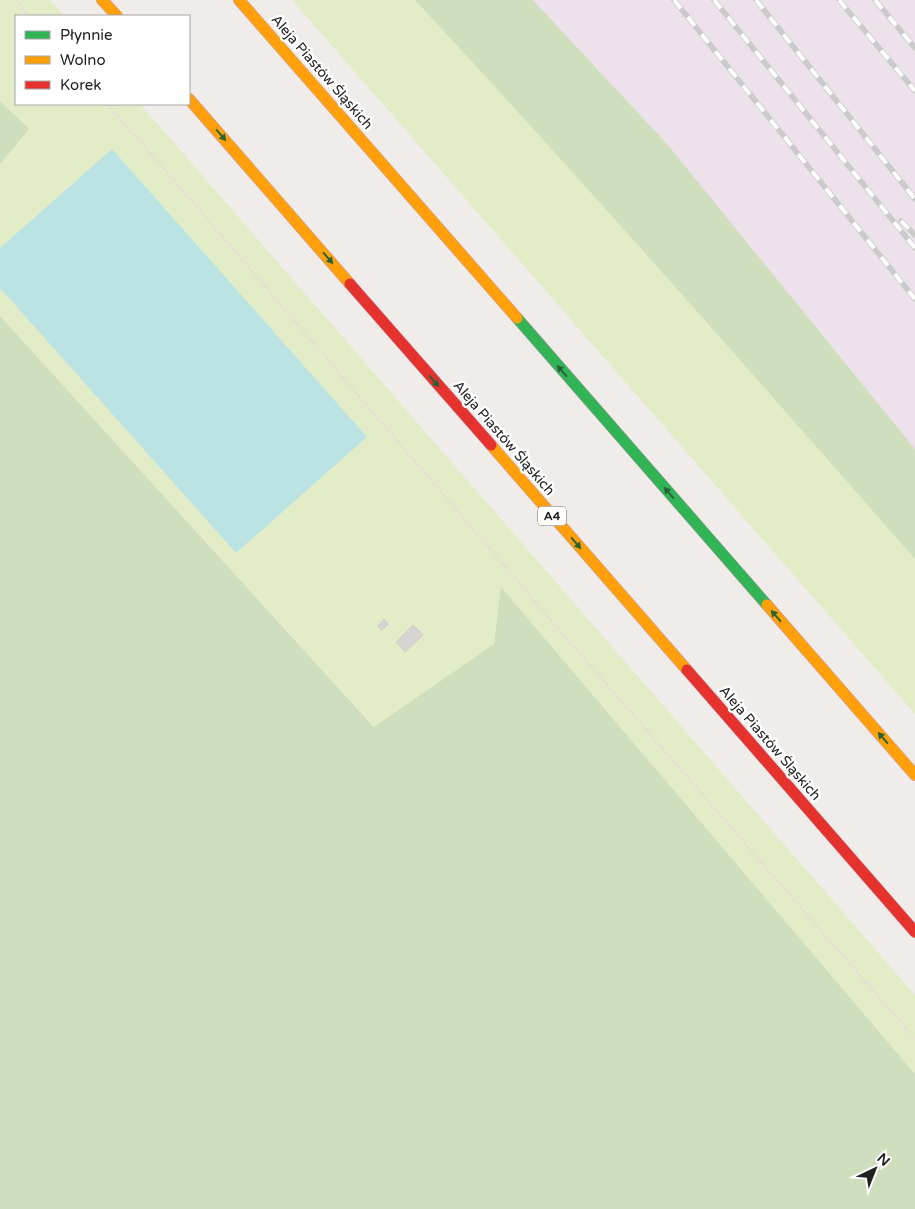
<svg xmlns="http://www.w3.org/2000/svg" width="915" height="1209" viewBox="0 0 915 1209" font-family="'Varela Round',sans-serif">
  <rect width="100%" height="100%" fill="#efecea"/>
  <!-- industrial -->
  <path fill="#ede1eb" d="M533,0H915V449L667,144Z"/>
  <!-- grass -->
  <path fill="#e2edc7" d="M0,0H50L64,16H16V104H140L915,995V1074L501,587L494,644L375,727L0,316V164L28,129L0,101Z
    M292,0H415L497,87L796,423L915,559V714Z"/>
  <!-- forest -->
  <path fill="#cfdebd" d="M415,0H533L667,144L915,449V559C750,371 585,183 415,0Z
    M0,101L29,129L0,164Z
    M0,316L374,727L494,644L501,587L915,1074V1209H0Z"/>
  <!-- water -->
  <path fill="#bbe3e4" d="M112,149L367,437L236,553L0,288V248Z"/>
  <!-- building -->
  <path fill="#d7d4d2" stroke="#d2cdcb" d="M384,619L388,624L382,630L378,626Z
    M413,625L423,635L405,652L396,642Z"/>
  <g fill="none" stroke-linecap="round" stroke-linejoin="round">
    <!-- fast casing -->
    <g stroke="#c69eb2" stroke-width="12">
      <path id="fast" d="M517,318L767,605"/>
    </g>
    <!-- slow casing -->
    <g stroke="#c69eb2" stroke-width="12">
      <path id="slow" d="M102,0L117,16
        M239,0L517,318
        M189,99L350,284
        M491,445L687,670
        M767,605L915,775"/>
    </g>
    <!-- jam casing -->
    <g stroke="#c69eb2" stroke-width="12">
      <path id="jam" d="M350,284L491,445
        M687,670L915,932"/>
    </g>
    <!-- path -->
    <path stroke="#ecd9dc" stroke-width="3" stroke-dasharray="2.5 2.5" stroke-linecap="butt" d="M15,0L29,16
      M107,104L161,165L544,612L915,1039"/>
    <!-- fast -->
    <use href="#fast" stroke="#30b455" stroke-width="11"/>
    <!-- slow -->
    <use href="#slow" stroke="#ff9f0a" stroke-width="11"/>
    <!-- jam -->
    <use href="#jam" stroke="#e5322d" stroke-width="11"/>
    <!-- rail casing -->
    <g stroke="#cbcbcb" stroke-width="5.5">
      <path id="rail" d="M674,0L915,299
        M714,0L915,248
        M756,0L915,199
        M839,0L915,91
        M875,0L915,48
        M901,221L915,235"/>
    </g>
    <!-- rail -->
    <use href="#rail" stroke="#fff" stroke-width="4" stroke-dasharray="11" stroke-linecap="butt"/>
  </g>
  <!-- one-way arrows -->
  <defs><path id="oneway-solid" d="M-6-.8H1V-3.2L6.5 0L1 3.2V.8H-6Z" transform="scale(1.25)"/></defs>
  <g fill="#286338">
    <use href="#oneway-solid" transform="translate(221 135) rotate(49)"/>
    <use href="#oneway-solid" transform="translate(328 258) rotate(49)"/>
    <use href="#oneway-solid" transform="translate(562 371) rotate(-131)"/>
    <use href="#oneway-solid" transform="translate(434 381) rotate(49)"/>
    <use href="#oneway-solid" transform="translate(669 493) rotate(-131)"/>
    <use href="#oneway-solid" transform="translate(576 543) rotate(49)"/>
    <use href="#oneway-solid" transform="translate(776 616) rotate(-131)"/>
    <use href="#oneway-solid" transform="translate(883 738) rotate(-131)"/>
  </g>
  <g text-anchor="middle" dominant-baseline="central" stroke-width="5" stroke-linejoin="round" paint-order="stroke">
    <!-- shield labels -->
    <rect fill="#fff" stroke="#646464" stroke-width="1" x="538" y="506.5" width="28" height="19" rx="4"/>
    <g font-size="12" font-weight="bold" fill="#212121">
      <text x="552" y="516">A4</text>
    </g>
    <!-- street labels -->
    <g font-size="14" fill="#212121" stroke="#fff">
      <text transform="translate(322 72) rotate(49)">Aleja Piastów Śląskich</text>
      <text transform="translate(504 438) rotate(49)">Aleja Piastów Śląskich</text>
      <text transform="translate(770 743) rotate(49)">Aleja Piastów Śląskich</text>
    </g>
  </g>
  <!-- legend -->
  <rect x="15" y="15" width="175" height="90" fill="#ffffff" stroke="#a6a6a6"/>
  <rect x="25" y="31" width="25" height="8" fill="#30b455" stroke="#a6a6a6"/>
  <text x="60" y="40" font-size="15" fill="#212121">Płynnie</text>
  <rect x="25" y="56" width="25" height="8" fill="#ff9f0a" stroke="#a6a6a6"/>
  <text x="60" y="65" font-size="15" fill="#212121">Wolno</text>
  <rect x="25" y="81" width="25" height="8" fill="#e5322d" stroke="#a6a6a6"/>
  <text x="60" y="90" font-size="15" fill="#212121">Korek</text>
  <!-- north arrow -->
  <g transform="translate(875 1169) rotate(43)" stroke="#ffffff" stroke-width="4" paint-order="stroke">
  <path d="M0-4L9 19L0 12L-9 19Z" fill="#212121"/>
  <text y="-8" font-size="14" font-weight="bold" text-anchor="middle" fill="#212121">N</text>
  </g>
</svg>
